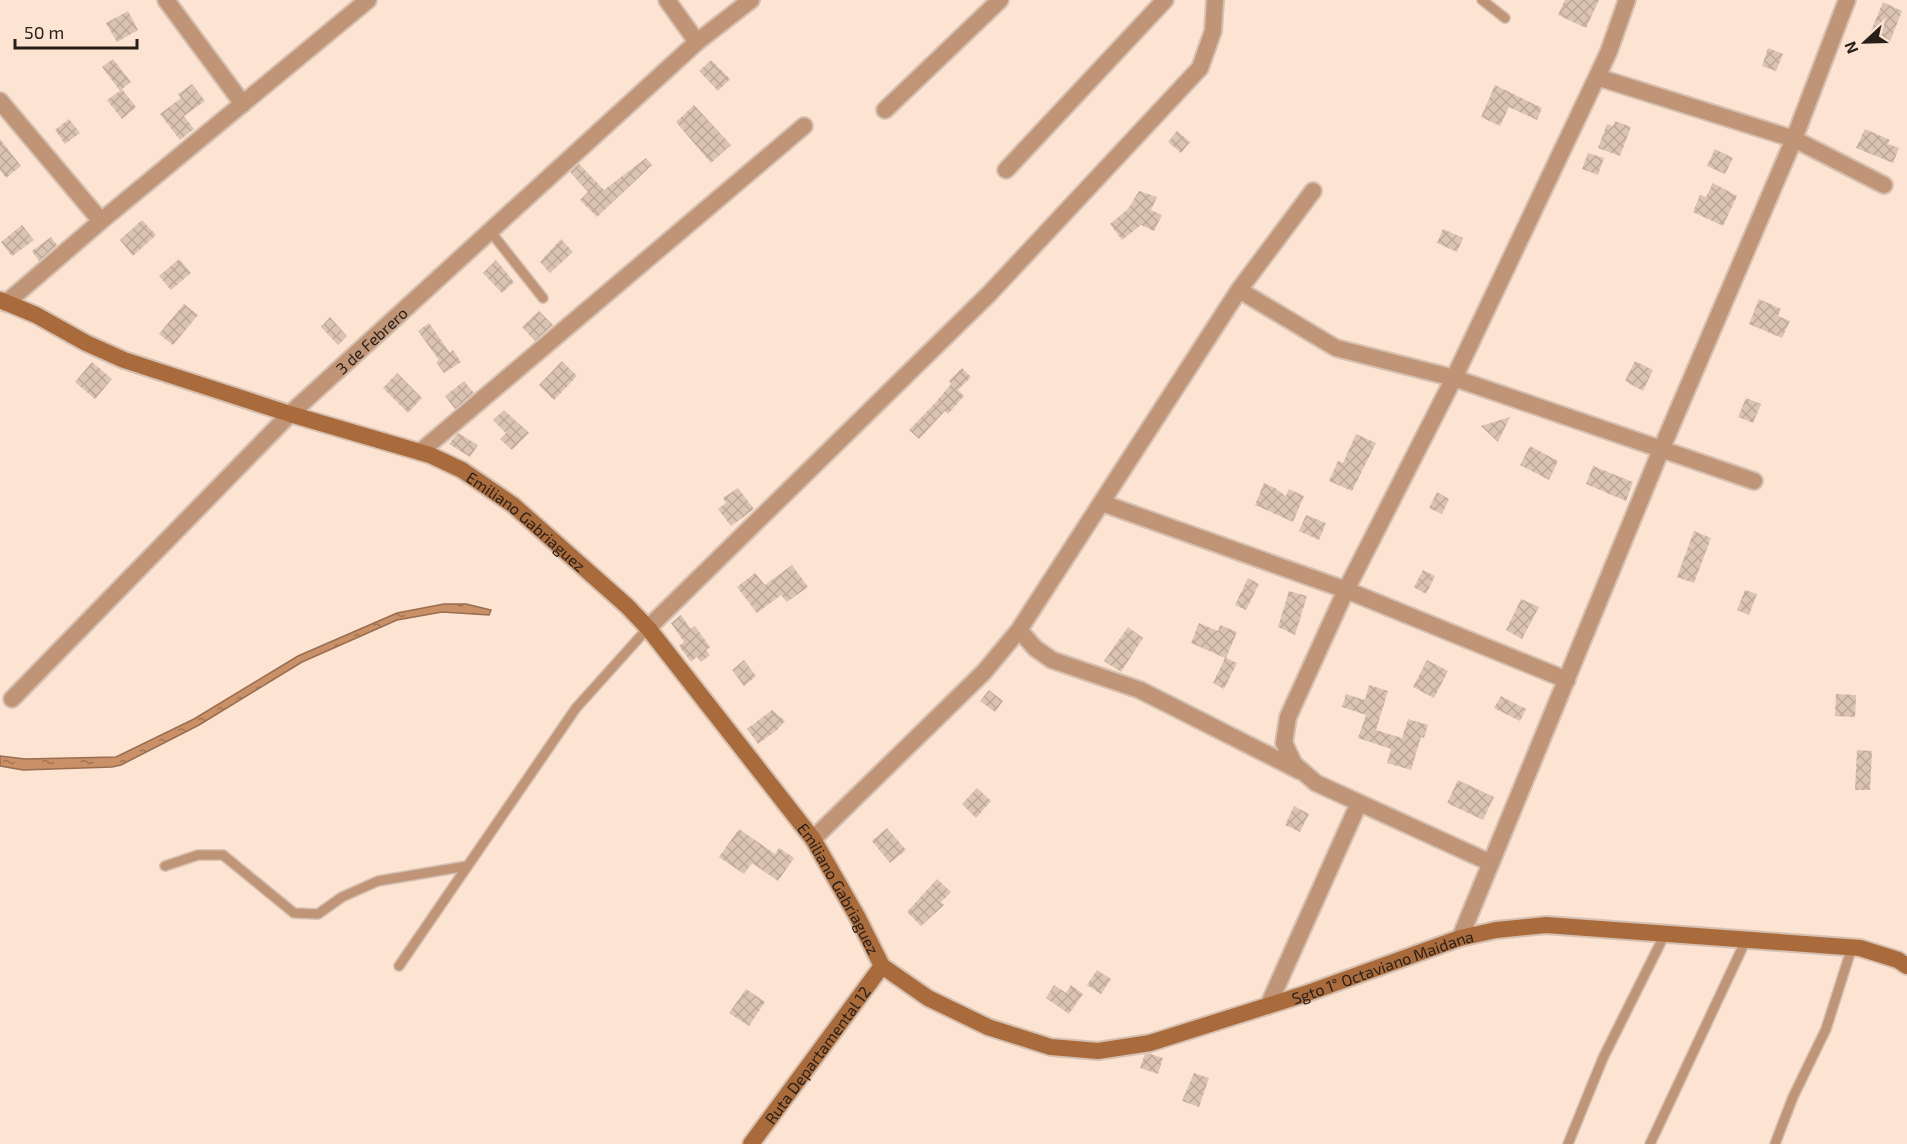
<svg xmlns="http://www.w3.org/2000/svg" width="1907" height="1144" viewBox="0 0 1907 1144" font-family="'Exo 2',sans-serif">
  <defs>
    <pattern id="water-ripples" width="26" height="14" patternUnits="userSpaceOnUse" patternTransform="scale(1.5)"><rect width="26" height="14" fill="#ca9067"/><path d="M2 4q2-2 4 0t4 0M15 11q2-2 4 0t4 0" fill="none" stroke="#a47554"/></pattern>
    <pattern id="building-cross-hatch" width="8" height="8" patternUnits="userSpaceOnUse" patternTransform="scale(1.5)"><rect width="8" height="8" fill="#dbc3b2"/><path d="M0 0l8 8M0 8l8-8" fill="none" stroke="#bca798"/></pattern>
  </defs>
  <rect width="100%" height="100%" fill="#fce3d2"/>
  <!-- water -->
  <path fill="url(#water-ripples)" stroke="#996e50" stroke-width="1.5" d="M444,604H466L491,610L489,615L442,612L397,620L302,662L199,725L121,765L112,767L23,770L0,766V756L25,759L116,757L194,719L298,656L397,613Z"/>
  <!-- building -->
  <path fill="url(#building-cross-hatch)" d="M1565,0H1599L1586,28L1558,15Z
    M1883,2L1902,11L1889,44L1869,36Z
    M128,11L138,30L117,42L106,23Z
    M1768,48L1783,54L1776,71L1762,66Z
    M113,59L131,82L122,89L136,107L122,119L107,100L120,91L102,67Z
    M711,60L730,79L718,91L699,71Z
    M192,84L205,101L184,116L194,129L180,140L160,114L181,98L178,94Z
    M1495,85L1542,108L1537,120L1509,107L1500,126L1481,117Z
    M694,105L731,145L711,163L676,122Z
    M69,119L80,133L65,144L55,130Z
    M1615,121L1631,127L1620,156L1598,148L1607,124L1613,126Z
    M1865,129L1890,140L1888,144L1899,148L1893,163L1856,148Z
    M1177,131L1190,142L1181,153L1168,142Z
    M0,139L21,166L6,178L0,170Z
    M1715,149L1733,158L1725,174L1707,166Z
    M1588,153L1604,158L1598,175L1582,169Z
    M646,158L652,165L597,217L580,200L588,192L570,172L579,164L604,190Z
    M1713,183L1737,196L1723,226L1693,212L1700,195L1706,197Z
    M1139,191L1157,197L1151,210L1162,215L1154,231L1141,225L1122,240L1110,224L1128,209Z
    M142,220L156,235L133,256L120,240Z
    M22,225L34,240L12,256L1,242Z
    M1443,229L1463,238L1457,252L1437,243Z
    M51,237L57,245L39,261L32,251Z
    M561,239L573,252L550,273L540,262Z
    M179,259L191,273L171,290L159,276Z
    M496,260L514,282L502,293L483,273Z
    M1759,299L1781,309L1778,316L1790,321L1782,338L1749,324Z
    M184,304L198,315L173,345L159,334Z
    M539,311L553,325L535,341L522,327Z
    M330,317L347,336L338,345L321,327Z
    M429,323L450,353L453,350L461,362L444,373L436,362L439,360L418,331Z
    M562,361L577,376L554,400L539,385Z
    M1635,361L1653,370L1643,391L1625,381Z
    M92,362L112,379L95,399L75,382Z
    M962,368L971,377L958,390L964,396L948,414L945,411L919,439L909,430L936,402L951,384L949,381Z
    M397,373L422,398L408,413L383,388Z
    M464,381L474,393L455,409L445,396Z
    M1746,398L1761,404L1753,423L1738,417Z
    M504,410L529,433L512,450L500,439L506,433L493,420Z
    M1510,417L1498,442L1481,426Z
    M458,433L478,445L470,457L449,444Z
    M1356,434L1376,443L1352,491L1329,481L1338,461L1343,463Z
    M1530,446L1558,461L1549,480L1520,465Z
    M1593,466L1633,482L1626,501L1586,484Z
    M1264,483L1275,488L1286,496L1289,489L1304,496L1293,522L1255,505Z
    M738,488L754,509L731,526L718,509L726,503L723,498Z
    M1437,492L1449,499L1442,514L1429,508Z
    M1306,515L1326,523L1319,540L1299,531Z
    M1694,531L1711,538L1694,583L1677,577Z
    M792,565L808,587L787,602L781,595L757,613L737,587L755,573L765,585Z
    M1423,570L1435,576L1426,594L1414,587Z
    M1248,578L1259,584L1246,610L1235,605Z
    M1745,590L1757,594L1749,615L1737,610Z
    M1289,591L1307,596L1295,635L1278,627Z
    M1521,599L1539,607L1522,639L1506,630Z
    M681,615L691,629L695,626L710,647L706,650L710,655L701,662L697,657L691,662L679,646L684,642L671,623Z
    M1199,623L1218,631L1220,625L1237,632L1226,658L1237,663L1224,689L1213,683L1225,658L1191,643Z
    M1128,627L1143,638L1121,672L1104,661Z
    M744,660L756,676L744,686L732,670Z
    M1427,660L1448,671L1434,698L1413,687Z
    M1369,685L1388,691L1376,730L1402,738L1408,719L1428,725L1424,738L1421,737L1411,770L1387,763L1391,749L1358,738L1366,715L1342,707L1346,694L1365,700Z
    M989,690L1003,701L995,712L980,701Z
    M1836,694L1856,695L1855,717L1835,716Z
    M1501,696L1526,709L1520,721L1494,708Z
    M772,710L785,721L777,730L758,744L747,729Z
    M1857,750L1872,751L1870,790H1855Z
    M1458,780L1494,797L1483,820L1447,803Z
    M977,788L991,801L976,818L962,804Z
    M1294,806L1309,814L1300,832L1285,825Z
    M887,828L906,850L890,863L872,841Z
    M739,829L775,854L779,848L794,858L778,881L752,863L744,874L719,857Z
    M937,879L951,892L941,902L944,905L921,926L907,912Z
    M1097,970L1111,979L1101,994L1087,985Z
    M1054,985L1066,993L1071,985L1083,994L1069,1014L1046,998Z
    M746,989L765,1002L749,1026L729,1013Z
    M1145,1054H1150L1163,1058L1158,1074L1140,1068Z
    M1194,1073L1209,1078L1199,1107L1182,1101Z"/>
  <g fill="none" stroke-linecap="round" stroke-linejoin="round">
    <!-- service casing -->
    <g stroke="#d6c0b1" stroke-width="12">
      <path id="service" d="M1482,0L1505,18
        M490,231L543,298
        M165,866L198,855H223L294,913L318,914L342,897L378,881L467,866
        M399,966L576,708L648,628
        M1568,1144L1603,1058L1665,934
        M1650,1144L1746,940
        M1775,1144L1793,1097L1826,1029L1852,947"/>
    </g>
    <!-- minor casing -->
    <g stroke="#d6c0b1" stroke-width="20">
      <path id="minor" d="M166,0L243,104
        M667,0L697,42
        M1597,77L1794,139L1884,185
        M0,101L101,221
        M885,110L1000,0
        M1006,170L1165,0
        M1239,290L1336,348L1454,378L1754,481
        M6,303L101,221L368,0
        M420,452L804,126
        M1102,503L1346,590L1567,680
        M648,628L989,294L1200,68L1213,31L1215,0
        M1019,630L1035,648L1052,660L1140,690L1300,771
        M813,839L984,672L1019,630L1239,290L1313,191
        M1491,863L1316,783L1294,764L1284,743L1288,717L1346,590L1454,378L1597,77L1609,51L1627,0
        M1460,938L1661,450L1794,139L1847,0
        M1268,1006L1359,803"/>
    </g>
    <!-- tertiary casing -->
    <g stroke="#d6c0b1" stroke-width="20">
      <g id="tertiary">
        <path id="s1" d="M12,699L290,414L697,42L751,0"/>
      </g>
    </g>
    <!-- secondary casing -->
    <g stroke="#d6c0b1" stroke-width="20">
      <g id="secondary">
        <path id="s2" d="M0,300L36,315L86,343L124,360L290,414L430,455L462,470L513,505L627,606L648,628L813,839L858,918L882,966L928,998L988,1027L1051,1047L1098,1051L1150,1043L1305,994L1460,938L1496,930L1546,925L1860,948L1898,960L1907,966"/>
        <path id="s3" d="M751,1144L882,966"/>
      </g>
    </g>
    <!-- service -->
    <use href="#service" stroke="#c09577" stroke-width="9"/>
    <!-- minor -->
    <use href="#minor" stroke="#c09577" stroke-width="16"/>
    <!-- tertiary -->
    <use href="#tertiary" stroke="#c09577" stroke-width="16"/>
    <!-- secondary -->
    <use href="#secondary" stroke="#aa6b3c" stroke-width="16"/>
  </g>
  <g text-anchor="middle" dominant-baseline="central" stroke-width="4.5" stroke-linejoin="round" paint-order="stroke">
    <!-- street labels -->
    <g font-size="16" fill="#281f19" stroke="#fce3d2">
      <text stroke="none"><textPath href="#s1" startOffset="508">3 de Febrero</textPath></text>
      <text stroke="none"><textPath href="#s2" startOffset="576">Emiliano Gabriaguez</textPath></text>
      <text stroke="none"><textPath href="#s2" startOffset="1062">Emiliano Gabriaguez</textPath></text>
      <text stroke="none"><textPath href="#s2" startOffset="1684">Sgto 1° Octaviano Maidana</textPath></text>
      <text stroke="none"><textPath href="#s3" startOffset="111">Ruta Departamental 12</textPath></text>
    </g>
  </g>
  <!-- north arrow -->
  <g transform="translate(1865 42) rotate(248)" stroke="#fce3d2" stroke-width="4.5" paint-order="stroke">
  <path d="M0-4.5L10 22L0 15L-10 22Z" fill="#281f19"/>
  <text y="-9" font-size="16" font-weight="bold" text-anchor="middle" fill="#281f19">N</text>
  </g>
  <!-- scale -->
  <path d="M15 39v9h122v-9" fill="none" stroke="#281f19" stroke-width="3"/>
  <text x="24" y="39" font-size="18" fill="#281f19" stroke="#fce3d2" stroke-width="4.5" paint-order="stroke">50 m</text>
</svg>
